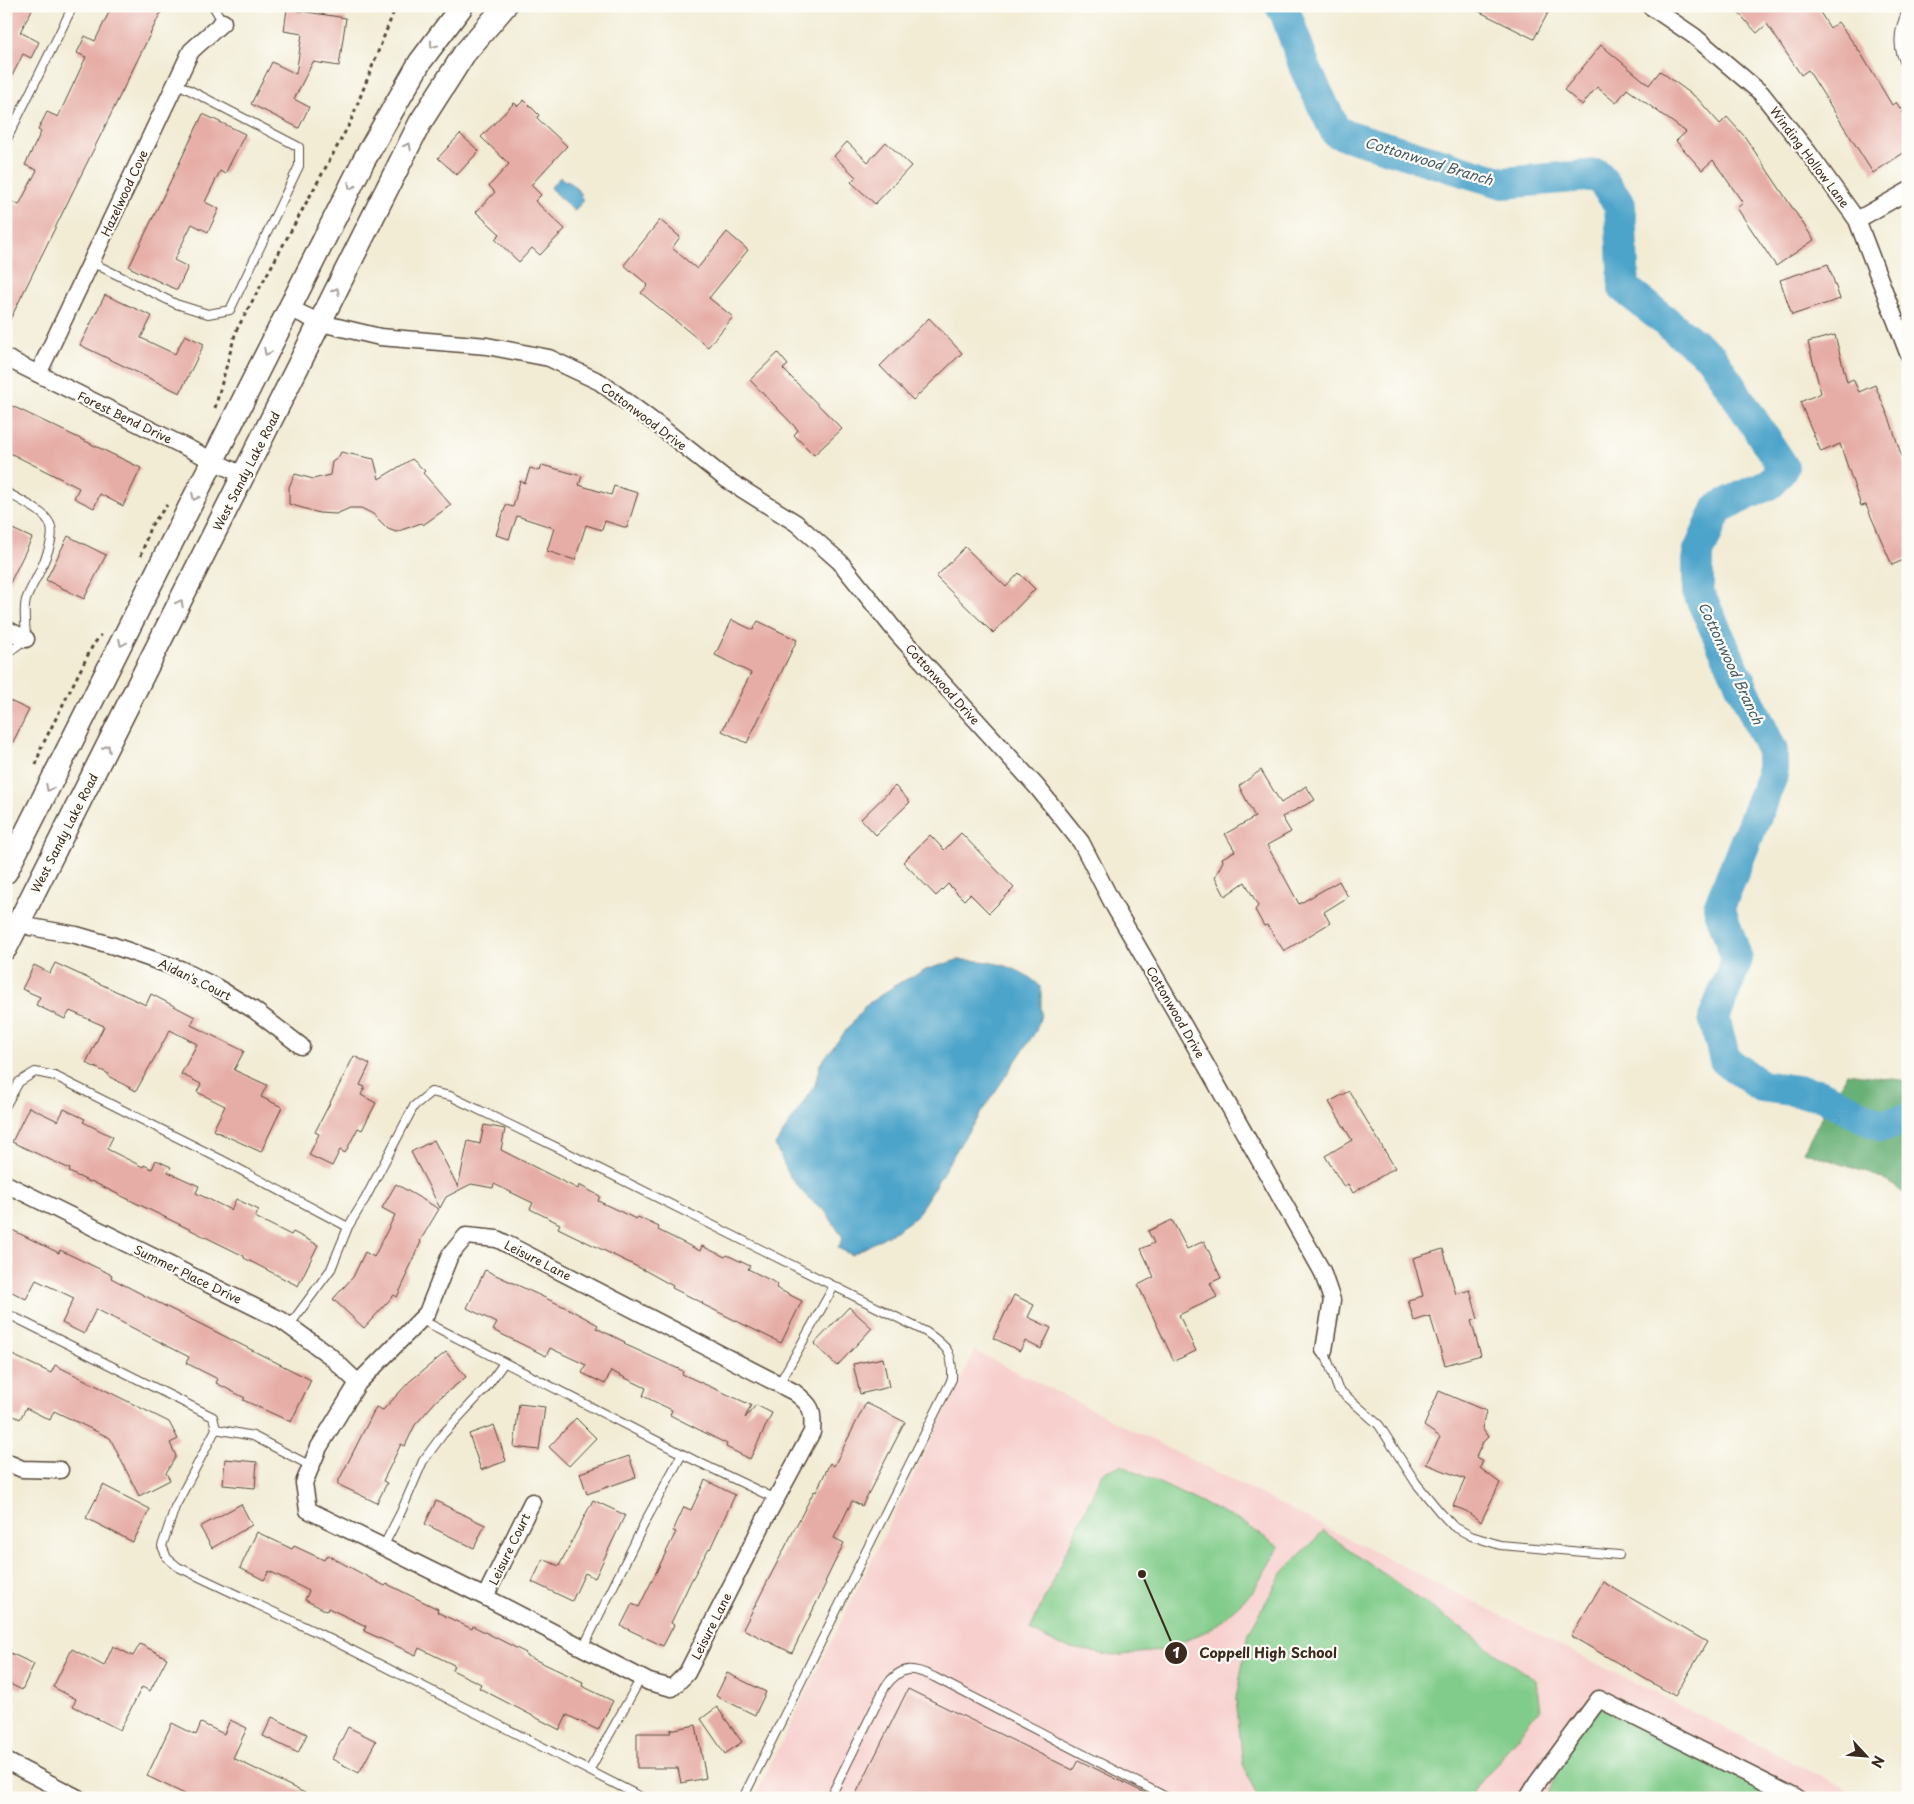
<svg xmlns="http://www.w3.org/2000/svg" width="1914" height="1804" viewBox="0 0 1914 1804" font-family="'Playpen Sans',sans-serif">
  <rect width="100%" height="100%" fill="#fdfcf7"/>
  <filter id="ink" filterUnits="userSpaceOnUse"><feTurbulence type="fractalNoise" baseFrequency=".02" numOctaves="2"/><feDisplacementMap in="SourceGraphic" scale="10" xChannelSelector="R" yChannelSelector="G"/><feConvolveMatrix kernelMatrix="1 2 1 2 8 2 1 2 1" color-interpolation-filters="sRGB"/></filter>
  <filter id="wash" filterUnits="userSpaceOnUse"><feTurbulence type="fractalNoise" baseFrequency=".0096" numOctaves="4" result="noise"/><feDisplacementMap in="SourceGraphic" scale="20" xChannelSelector="R" yChannelSelector="G"/><feGaussianBlur stdDeviation="1.12" result="paint"/><feColorMatrix in="noise" values="0 0 0 0 0 0 0 0 0 0 0 0 0 0 0 0 0 1.4 0 .05"/><feComposite in="paint" operator="in"/></filter>
  <g filter="url(#wash)">
    <rect width="100%" height="100%" fill="#f2ecd5"/>
    <!-- built -->
    <path fill="#f7d0ce" d="M975,1351L1864,1798H754Z"/>
    <!-- green -->
    <path fill="#81cc8a" stroke="#5e7b54" d="M1121,1465L1242,1522L1279,1547L1252,1593L1213,1628L1165,1650L1113,1656L1061,1646L1030,1630L1102,1473Z
      M1323,1531L1536,1681L1540,1709L1468,1798H1258L1243,1765L1236,1698L1249,1632L1283,1572Z
      M1592,1703L1782,1798H1545Z"/>
    <!-- forest -->
    <path fill="#68b076" stroke="#526d4a" d="M1847,1073L1908,1081V1196L1882,1178L1803,1151Z"/>
    <!-- water -->
    <path fill="#4ea4ca" stroke="#446774" d="M560,177L565,181L567,180L582,194L580,196L584,200L574,211L550,188Z
      M957,960C988,960 1018,964 1041,987V1015L1036,1031L962,1141L916,1217L897,1230L852,1255L838,1248L843,1238L826,1212L806,1196L790,1177L775,1145L815,1085L820,1064L866,1005L899,983L928,969Z"/>
    <g fill="none" stroke-linecap="round" stroke-linejoin="round">
      <!-- river -->
      <path stroke="#4ea4ca" stroke-width="32" d="M1281,6L1286,14L1305,68L1336,132L1503,183L1598,175L1620,205L1624,288L1712,358L1783,467L1771,483L1718,508L1698,553V592L1772,751V776L1719,907L1737,959L1714,1018L1725,1060L1761,1086L1819,1094L1882,1126L1908,1119"/>
    </g>
    <g id="blocks">
      <!-- building -->
      <path fill="#e6ada6" d="M6,6H34L20,32L39,42L31,58L23,54L6,88Z
        M112,6H164L6,328V199L19,205L37,170L25,165L41,132L38,130L47,112L58,117L86,57L77,53L85,36L95,41Z
        M1468,6H1539L1549,11L1534,39Z
        M1732,6H1816L1830,28L1838,22L1860,52L1892,105L1896,102L1908,120V150L1873,173L1808,70L1801,75L1767,24L1757,33Z
        M287,9L346,18L339,66L313,62L294,99L309,107L299,128L251,104L272,62L296,74L302,34L284,31Z
        M1601,45L1649,85L1660,71L1697,98L1720,124L1727,117L1745,137L1814,240L1776,266L1737,208L1743,203L1713,160L1702,170L1676,141L1686,132L1627,89L1616,103L1597,87L1582,105L1564,90Z
        M524,100L539,115L537,118L567,146L531,185L541,195L535,201L565,229L540,255L532,248L519,262L495,239L500,234L476,212L495,192L489,186L509,164L481,137L514,103L518,106Z
        M203,114L245,134L225,174L220,171L205,202L219,209L208,232L192,224L174,260L188,267L177,290L129,267Z
        M460,134L479,151L457,175L438,158Z
        M847,142L868,162L886,142L911,166L875,204L851,182L856,177L834,156Z
        M660,220L680,237L672,248L697,269L727,232L748,250L709,298L733,317L708,347L641,293L648,285L624,265Z
        M1828,264L1840,299L1792,315L1780,280Z
        M105,295L152,316L141,338L175,354L185,335L204,344L180,393L80,345Z
        M929,318L962,353L913,400L880,366Z
        M1835,335L1847,382L1853,379L1859,392L1875,385L1890,420L1908,476V558L1892,565L1866,505L1861,506L1840,444L1821,452L1800,402L1821,393L1808,342Z
        M778,353L788,365L783,369L842,429L814,455L794,435L798,430L750,380Z
        M6,403L141,468L123,506L100,494L94,508L74,498L79,488L6,451Z
        M341,452L374,459L379,479L412,459L425,471L423,473L451,505L423,525L421,523L396,532L388,529L373,514L361,508H350L336,514L319,513L289,504V487L295,474L313,479L330,475L332,462L338,458Z
        M542,465L582,476L579,485L611,495L614,486L638,493L627,528L605,521L602,530L586,525L575,560L547,551L554,528L517,516L509,539L496,535L506,505L513,507L520,481L525,483L530,468L540,471Z
        M6,526L32,538L6,591Z
        M68,536L106,555L84,599L46,580Z
        M965,547L1006,587L1019,573L1035,589L993,633L936,577Z
        M732,620L753,630L758,621L797,640L747,743L722,731L751,673L715,655Z
        M6,699L29,710L6,756Z
        M1261,770L1281,803L1306,786L1315,800L1282,817L1291,832L1267,845L1299,904L1339,881L1348,897L1324,912L1330,923L1284,951L1267,925L1264,926L1255,910L1258,906L1245,882L1225,896L1215,877L1223,861L1222,858L1235,851L1225,834L1255,817L1239,786Z
        M895,786L910,802L876,835L861,819Z
        M961,833L1014,888L989,913L970,894L964,900L948,884L936,896L903,862L930,835L944,850Z
        M55,963L146,1005L151,994L195,1017L191,1025L244,1051L234,1070L267,1085L261,1097L282,1107L261,1152L213,1130L225,1106L197,1092L201,1084L181,1074L197,1044L170,1030L136,1091L108,1076L109,1074L86,1063L104,1026L70,1011L65,1019L36,1005L40,997L22,989L34,965L50,973Z
        M354,1056L370,1064L360,1085L365,1087L361,1095L376,1103L362,1130L358,1128L345,1153L340,1150L332,1166L309,1155L319,1134L315,1132Z
        M1349,1091L1395,1168L1353,1193L1348,1184L1344,1187L1325,1156L1352,1140L1329,1102Z
        M29,1107L58,1121L64,1109L85,1119L83,1122L113,1137L107,1149L143,1167L144,1165L152,1169L156,1160L171,1167L168,1172L199,1186L196,1193L231,1210L236,1199L259,1210L255,1217L291,1235L293,1232L318,1245L298,1286L244,1258V1256L91,1181L90,1182L69,1172L70,1169L12,1142Z
        M484,1125L505,1129L501,1150L578,1189L579,1185L600,1196L598,1201L636,1219L638,1217L659,1227L658,1230L700,1251L702,1246L725,1257L727,1255L750,1266L748,1269L778,1284L776,1288L802,1301L781,1343L702,1304L703,1303L672,1288L673,1286L646,1271L558,1228L560,1224L530,1209L533,1203L494,1184L493,1188L471,1184L446,1197L440,1208L411,1152L434,1140L458,1187L468,1141L480,1144Z
        M396,1184L439,1209L420,1241L421,1242L406,1273L408,1274L397,1297L394,1295L364,1328L333,1299L353,1277L365,1252L374,1257L395,1215L382,1208Z
        M1172,1220L1187,1249L1204,1241L1221,1278L1210,1283L1217,1297L1179,1315L1196,1351L1174,1361L1138,1285L1154,1277L1141,1249L1154,1243L1148,1231Z
        M6,1227L59,1253L60,1250L112,1275L111,1278L153,1300L311,1380L291,1422L243,1400L245,1398L216,1383L218,1379L186,1363L189,1357L96,1309L84,1334L62,1323L74,1298L36,1280L26,1299L6,1289Z
        M1443,1249L1456,1294L1470,1290L1478,1319L1471,1321L1481,1355L1445,1365L1430,1316L1414,1321L1408,1300L1423,1296L1413,1258Z
        M485,1270L569,1309L598,1325L596,1328L625,1342L624,1344L683,1371L682,1374L751,1405L745,1418L756,1405L772,1413L750,1459L726,1447L727,1444L670,1415L672,1410L643,1396L646,1388L611,1371L605,1384L582,1373L586,1365L550,1348L546,1356L493,1330L497,1323L467,1308Z
        M1014,1295L1034,1305L1028,1317L1051,1328L1041,1349L1025,1341L1020,1351L993,1338Z
        M849,1307L872,1328L837,1366L814,1344Z
        M6,1352L51,1373L55,1365L169,1422L178,1439L170,1443L176,1456L166,1473L170,1480L139,1496L110,1438L54,1411L50,1420L26,1408L20,1419L6,1412Z
        M446,1352L466,1377L437,1400L415,1425L405,1446L401,1444L383,1481L387,1483L377,1503L337,1484L376,1407L383,1410L410,1381Z
        M883,1358L889,1387L860,1394L853,1364Z
        M1439,1391L1486,1411L1482,1428L1488,1437L1483,1442L1476,1457L1483,1461L1480,1468L1500,1483L1481,1522L1466,1511L1453,1506L1465,1479L1426,1464L1440,1437L1424,1426Z
        M866,1403L905,1422L862,1506L852,1501L834,1538L844,1543L825,1582L826,1583L792,1653L743,1629L814,1491L816,1492L830,1463L834,1466Z
        M519,1404L545,1407L539,1450L514,1447Z
        M576,1418L596,1438L569,1466L549,1447Z
        M494,1425L506,1461L481,1470L469,1434Z
        M629,1456L636,1477L587,1494L580,1473Z
        M225,1459L257,1462L255,1488L223,1485Z
        M705,1480L735,1495L710,1549L709,1548L691,1581L671,1623L674,1625L663,1646L621,1626L632,1604L639,1607L676,1532L673,1531L684,1507L691,1510Z
        M103,1485L150,1509L133,1542L86,1518Z
        M593,1500L625,1515L595,1578L585,1573L572,1601L532,1582L543,1559L559,1566Z
        M436,1501L485,1525L474,1548L425,1524Z
        M241,1504L252,1525L212,1548L200,1527Z
        M257,1532L292,1549L294,1546L324,1560L327,1555L385,1586L387,1584L438,1609L437,1612L472,1629L473,1626L526,1653L525,1655L583,1682L582,1686L613,1701L598,1730L567,1715L560,1730L479,1688L481,1684L452,1670L454,1665L419,1648L416,1655L364,1631L366,1626L328,1608L327,1611L305,1600L309,1591L269,1571L264,1580L240,1568Z
        M1603,1582L1707,1642L1675,1696L1571,1636Z
        M140,1644L167,1658L150,1691L142,1687L120,1730L73,1706L76,1699L53,1687L72,1649L104,1666L113,1646L133,1656Z
        M6,1651L34,1664L22,1690L6,1682Z
        M727,1673L766,1692L755,1715L716,1696Z
        M908,1689L1073,1770L1078,1760L1155,1798H854Z
        M717,1707L742,1742L725,1754L701,1719Z
        M272,1717L307,1734L298,1753L263,1736Z
        M230,1720L247,1728L233,1758L315,1798H193L147,1776L172,1723L196,1735L201,1723L224,1734Z
        M696,1725L706,1778L681,1783L678,1768H637V1733H671L670,1730Z
        M348,1727L376,1741L359,1773L332,1759Z"/>
    </g>
  </g>
  <g filter="url(#ink)">
    <use href="#blocks" fill-opacity="0" stroke="#564739" stroke-width="1"/>
    <g fill="none" stroke-linecap="round" stroke-linejoin="round">
      <!-- service casing -->
      <g stroke="#564739" stroke-width="10">
        <path id="service" d="M213,6L223,22
          M1908,9C1898,29 1895,49 1908,68
          M6,141L73,6
          M91,262L176,304L208,314L230,310L299,166V147L176,83
          M6,492C55,519 63,521 38,575C34,583 29,591 26,600C23,611 26,627 26,639L6,654
          M6,1105L19,1082L35,1072L55,1076L222,1160L348,1227
          M6,1313L213,1417L216,1429L175,1507L162,1546L167,1558L178,1567L320,1634L643,1798
          M422,1320L694,1460L776,1499
          M289,1326L331,1269L348,1227L365,1199L414,1106L431,1092L450,1096L558,1148L926,1332C948,1347 953,1352 952,1379L743,1798
          M1324,1350L1338,1389L1379,1425L1416,1483L1439,1511L1453,1526L1471,1536L1500,1545L1619,1555
          M779,1384L834,1286
          M216,1429L253,1436L311,1466
          M383,1547L401,1512L423,1461L443,1434L485,1389L504,1363
          M583,1648L646,1520L682,1454
          M590,1769L641,1678
          M830,1798L885,1687C901,1665 912,1667 934,1677L1168,1798"/>
      </g>
      <!-- minor casing -->
      <g stroke="#564739" stroke-width="19">
        <path id="minor" d="M1650,6L1694,36L1761,93L1808,152L1857,220L1908,353
          M1857,220L1908,191
          M289,308L321,323L380,337L487,346L549,358L600,382L658,425L726,479L796,523L840,562L897,633L1037,787L1081,842L1114,906L1185,1028L1322,1271L1332,1300L1324,1350
          M6,358L244,476
          M38,374L191,51L223,22
          M6,629L26,639
          M20,922L31,927L76,935L114,946L180,969L216,987L254,1010L301,1046
          M6,1184L281,1320L329,1355L358,1383
          M466,1236L497,1239L794,1392C811,1405 814,1409 812,1432L765,1519L687,1673L672,1688L649,1682L485,1597L308,1510L304,1483L319,1447L358,1383L427,1313L450,1255Z
          M6,1462L22,1469L60,1470
          M485,1597L532,1502
          M6,1761L78,1798
          M1528,1798L1537,1783L1599,1699L1796,1798"/>
      </g>
      <!-- secondary casing -->
      <g stroke="#564739" stroke-width="25">
        <path id="secondary" d="M6,872L364,160L420,62L462,6
          M6,948L420,123L464,54L505,6"/>
      </g>
      <!-- path -->
      <path stroke="#564739" stroke-width="3" stroke-dasharray="4 4" stroke-linecap="butt" d="M431,6L432,7
        M215,408L236,331L350,123L396,6
        M141,556L150,527L167,505
        M36,765L41,748L93,645L101,635"/>
      <!-- service -->
      <use href="#service" stroke="#fff" stroke-width="8"/>
      <!-- minor -->
      <use href="#minor" stroke="#fff" stroke-width="16"/>
      <!-- secondary -->
      <use href="#secondary" stroke="#fff" stroke-width="22"/>
    </g>
    <!-- one-way arrows -->
    <defs><path id="oneway-chevron" d="M-2-3.5L2.5 0L-2 3.5" fill="none" stroke-width="1.6" stroke-linecap="round" stroke-linejoin="round" transform="scale(1.25)"/></defs>
    <g stroke="#a79f9a">
      <use href="#oneway-chevron" transform="translate(433 45) rotate(126)"/>
      <use href="#oneway-chevron" transform="translate(408 146) rotate(-63)"/>
      <use href="#oneway-chevron" transform="translate(351 186) rotate(117)"/>
      <use href="#oneway-chevron" transform="translate(336 291) rotate(-64)"/>
      <use href="#oneway-chevron" transform="translate(267 352) rotate(117)"/>
      <use href="#oneway-chevron" transform="translate(195 497) rotate(117)"/>
      <use href="#oneway-chevron" transform="translate(180 603) rotate(-63)"/>
      <use href="#oneway-chevron" transform="translate(122 643) rotate(116)"/>
      <use href="#oneway-chevron" transform="translate(107 748) rotate(-63)"/>
      <use href="#oneway-chevron" transform="translate(49 788) rotate(117)"/>
    </g>
  </g>
  <g text-anchor="middle" dominant-baseline="central" stroke-width="4.5" stroke-linejoin="round" paint-order="stroke">
    <!-- street labels -->
    <g font-size="12" fill="#3b2a1e" stroke="#fdfcf7">
      <text transform="translate(1810 157) rotate(53)">Winding Hollow Lane</text>
      <text transform="translate(124 193) rotate(-65)">Hazelwood Cove</text>
      <text transform="translate(644 416) rotate(37)">Cottonwood Drive</text>
      <text transform="translate(125 417) rotate(26)">Forest Bend Drive</text>
      <text transform="translate(246 471) rotate(-63)">West Sandy Lake Road</text>
      <text transform="translate(943 684) rotate(48)">Cottonwood Drive</text>
      <text transform="translate(64 833) rotate(-63)">West Sandy Lake Road</text>
      <text transform="translate(195 979) rotate(26)">Aidan's Court</text>
      <text transform="translate(1176 1012) rotate(60)">Cottonwood Drive</text>
      <text transform="translate(538 1260) rotate(27)">Leisure Lane</text>
      <text transform="translate(188 1274) rotate(26)">Summer Place Drive</text>
      <text transform="translate(509 1549) rotate(-64)">Leisure Court</text>
      <text transform="translate(711 1626) rotate(-63)">Leisure Lane</text>
    </g>
    <!-- water labels -->
    <g font-size="14" font-style="italic" fill="#435b63" stroke="#fdfcf7">
      <text transform="translate(1429 161) rotate(17)">Cottonwood Branch</text>
      <text transform="translate(1731 663) rotate(65)">Cottonwood Branch</text>
    </g>
  </g>
  <!-- callouts -->
  <path fill="none" stroke="#3b2a1e" stroke-width="2" d="M1142 1574L1176 1653"/>
  <g fill="#3b2a1e" stroke="#fdfcf7" stroke-width="2">
    <circle cx="1142" cy="1574" r="5"/>
    <circle cx="1176" cy="1653" r="12"/>
  </g>
  <g font-size="15" text-anchor="middle" font-weight="bold" fill="#fff">
    <text x="1176" y="1658">1</text>
  </g>
  <g font-size="14" text-anchor="middle" font-weight="bold" fill="#3b2a1e" stroke="#fdfcf7" stroke-width="4.5" stroke-linejoin="round" paint-order="stroke">
    <text x="1268" y="1658">Coppell High School</text>
  </g>
  <!-- margin -->
  <rect width="1914" height="1804" fill="none" stroke="#fdfcf7" stroke-width="25"/>
  <!-- north arrow -->
  <g transform="translate(1866 1756) rotate(116)" stroke="#fdfcf7" stroke-width="4" paint-order="stroke">
  <path d="M0-4L9 19L0 12L-9 19Z" fill="#3b2a1e"/>
  <text y="-8" font-size="14" font-weight="bold" text-anchor="middle" fill="#3b2a1e">N</text>
  </g>
</svg>
